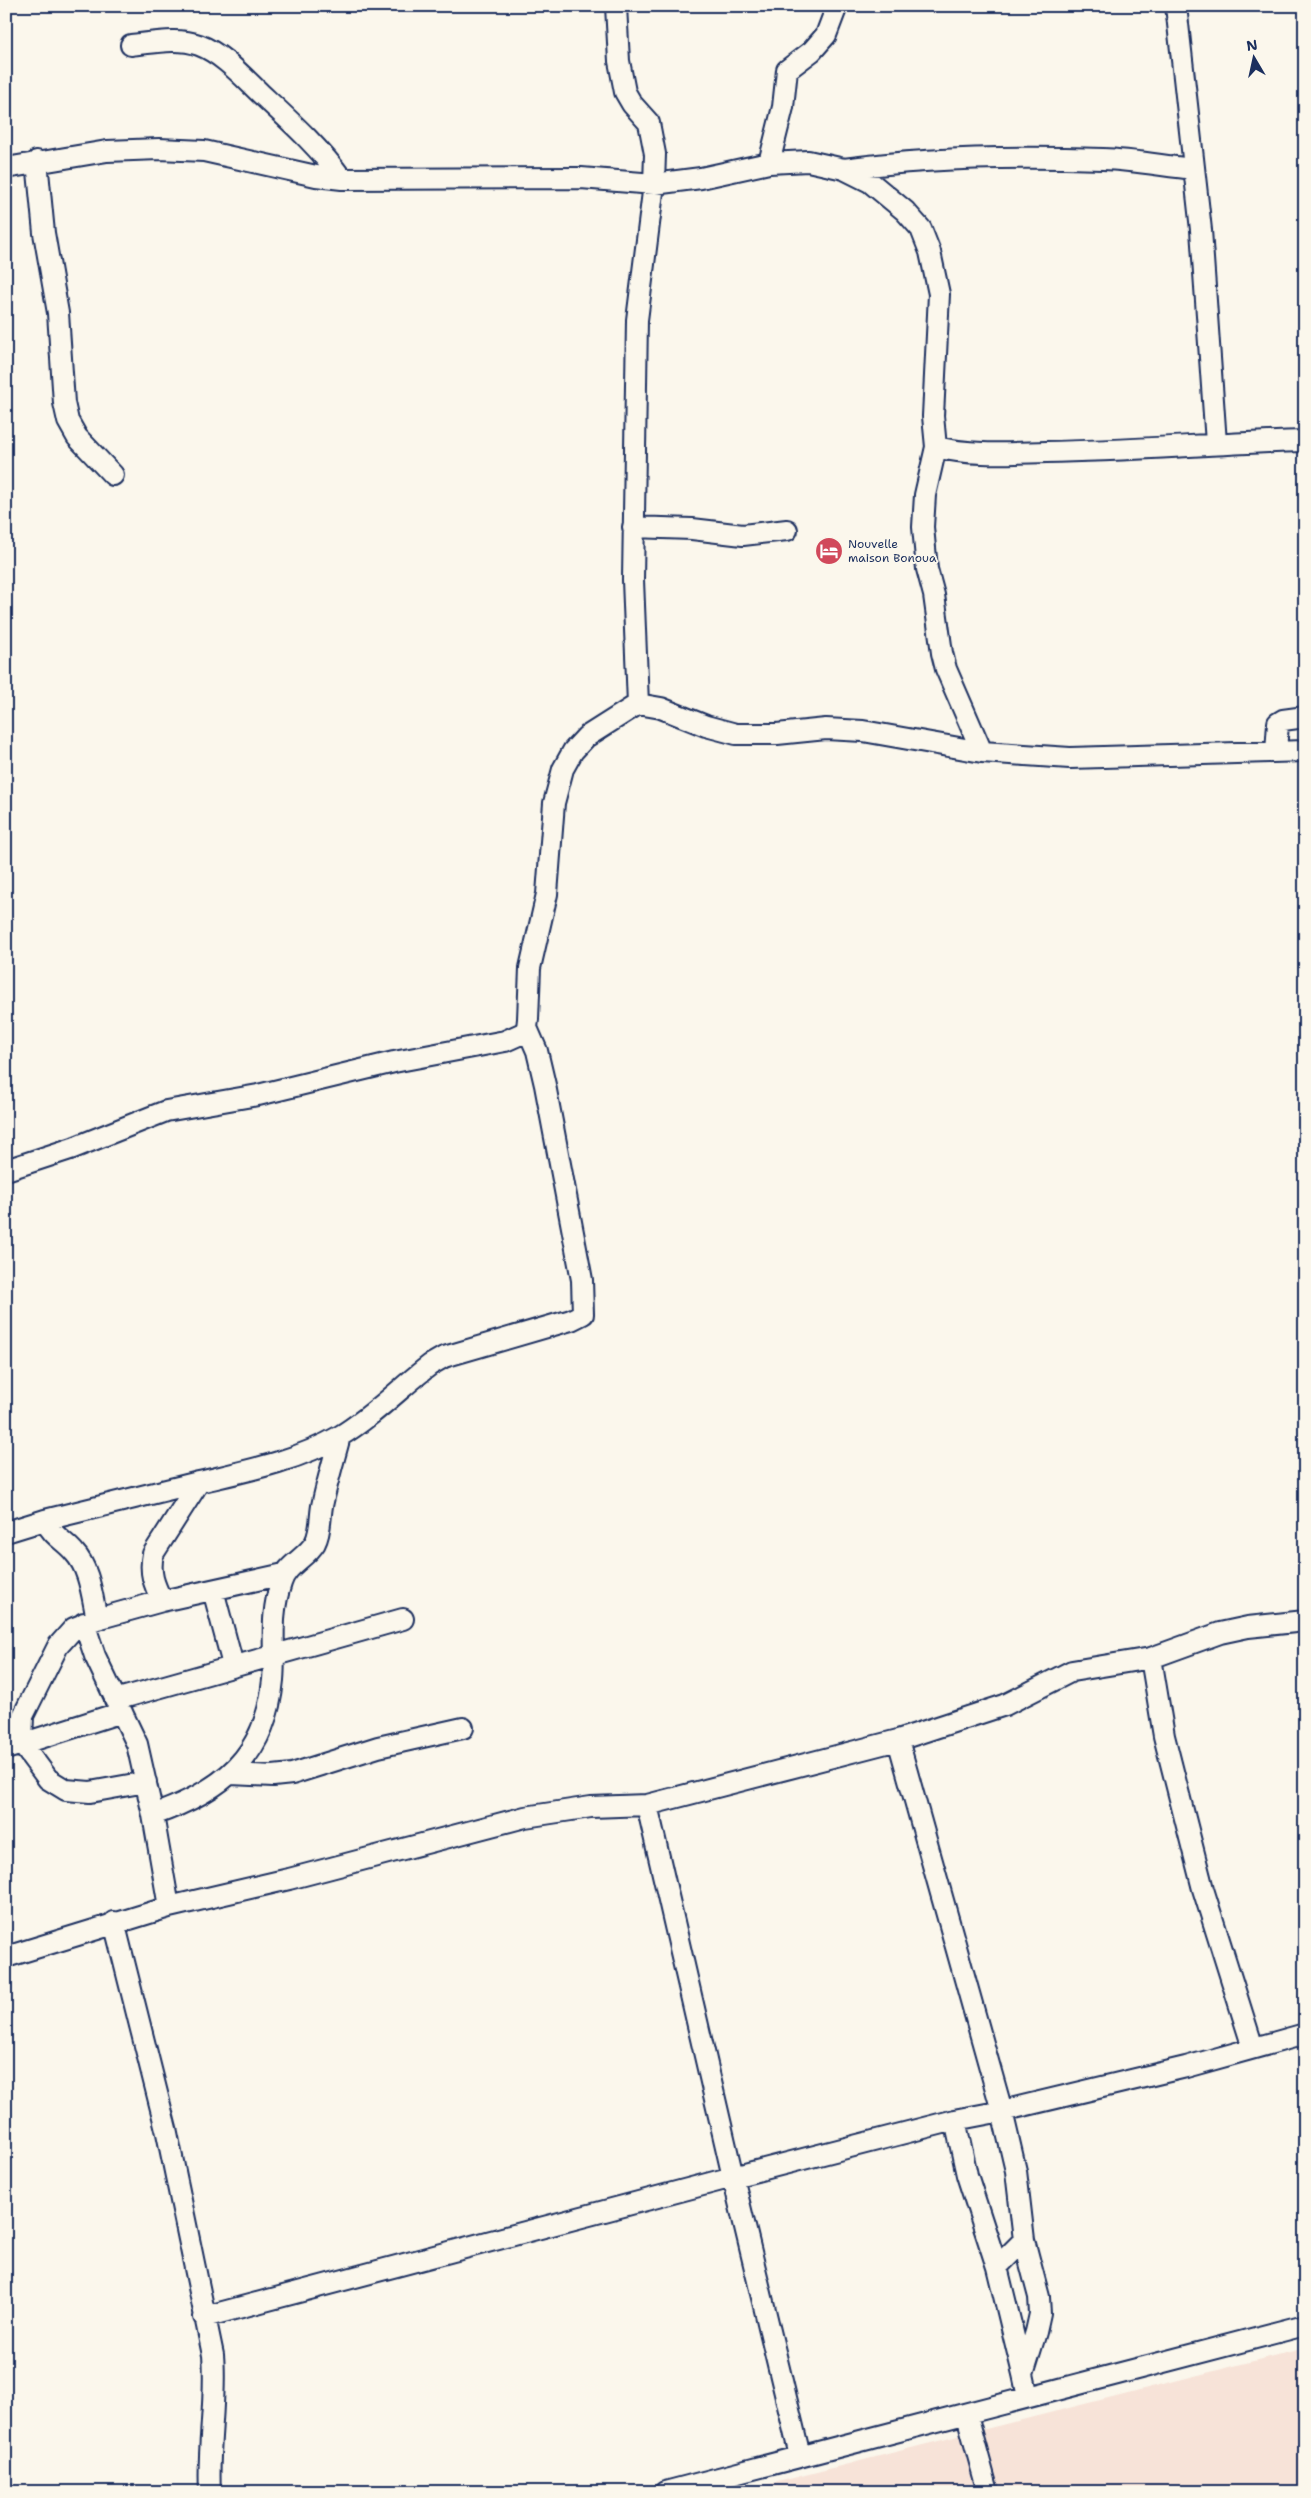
<svg xmlns="http://www.w3.org/2000/svg" width="1311" height="2498" viewBox="0 0 1311 2498" font-family="'Shantell Sans',sans-serif">
  <rect width="100%" height="100%" fill="#fbf7ec"/>
  <filter id="ink" filterUnits="userSpaceOnUse"><feTurbulence type="fractalNoise" baseFrequency=".02" numOctaves="2"/><feDisplacementMap in="SourceGraphic" scale="10" xChannelSelector="R" yChannelSelector="G"/><feConvolveMatrix kernelMatrix="1 2 1 2 8 2 1 2 1" color-interpolation-filters="sRGB"/></filter>
  <g filter="url(#ink)">
    <!-- built -->
    <path fill="#f7e3d8" d="M1305,2348V2492H738Z"/>
    <g fill="none" stroke-linecap="round" stroke-linejoin="round">
      <!-- minor casing -->
      <g stroke="#1b2f5e" stroke-width="24">
        <path id="minor" d="M616,6L619,61L625,92L632,104L649,123L655,154L654,184L637,320L633,580L638,704L661,708L706,726L736,734H777L826,729L863,731L982,752L1070,758L1305,751
          M1176,6L1201,230L1216,443
          M131,45C152,43 178,37 199,45C223,54 243,77 261,94C290,121 319,147 342,179
          M37,161L44,233L58,313L64,403L68,421L77,437L113,475
          M769,163L783,107L787,70L812,51L826,35L837,6
          M6,168L107,151L159,149L204,151L316,176L342,179L581,178L654,184L701,178L769,163L808,161L844,169L870,182L905,211L921,229L930,252L939,294L933,416L936,447L925,495L923,527L927,569L934,595L942,653L946,669L982,752
          M844,169C930,157 1017,156 1103,159C1133,160 1164,166 1194,169
          M936,447C972,456 1009,453 1046,452C1132,451 1218,443 1305,441
          M633,527L692,529L743,535L787,530
          M1276,752L1278,723L1283,720L1305,717
          M6,1170L73,1148L166,1111L258,1095L394,1062L505,1041L523,1033L527,1028L528,1019L530,968L547,894L554,803L563,769L573,751L586,737L638,704
          M6,1532L45,1520
          M213,1590L233,1665
          M162,1601C154,1584 149,1573 153,1554L199,1482C246,1471 297,1461 340,1436C372,1417 400,1388 430,1365L444,1357L571,1320L583,1314L582,1280L545,1085L537,1051L527,1028
          M97,1619C92,1597 90,1569 74,1552C64,1540 52,1536 45,1520L199,1482
          M84,1623L95,1656L137,1744L153,1815L169,1907
          M1151,1658L1164,1736L1203,1889L1253,2048
          M115,1700L403,1619
          M898,1740L1002,2111L1016,2171L1024,2240L1039,2297L1040,2314L1036,2332L1023,2374L1028,2397
          M6,1749L122,1712
          M231,1774L273,1776L292,1774L378,1747L463,1728
          M146,1782L90,1792L66,1790L48,1779L22,1744L23,1716L58,1646L74,1628L97,1619L162,1601L284,1574
          M647,1805L733,2177L800,2456
          M153,1815C222,1791 266,1757 273,1680C276,1646 269,1618 281,1583C286,1565 306,1558 315,1543C321,1532 320,1517 322,1506C327,1482 334,1459 340,1436
          M114,1922L167,2133L213,2355C217,2401 207,2446 210,2492
          M6,1957L169,1907L289,1879L525,1817L591,1807L647,1805L898,1740L1005,1705L1072,1671L1151,1658L1220,1633L1248,1627L1305,1621
          M955,2120L967,2175L997,2267L1023,2374
          M997,2267L1024,2240
          M204,2317L733,2177L955,2120L1002,2111L1186,2067L1305,2034
          M967,2415L988,2492
          M665,2492L1305,2325"/>
      </g>
      <!-- minor -->
      <use href="#minor" stroke="#fbf7ec" stroke-width="20"/>
    </g>
  </g>
  <!-- icons -->
  <defs>
    <g id="hotel-disc" transform="scale(1.4375)"><circle r="9.5" fill="#d1495b" stroke="#fbf7ec"/><path d="M-6-4.5h1.5V1H6V5H4.5V3h-9V5H-6ZM-4 0a1.8 1.8 0 1 1 3.6 0ZM.5 0V-2.5h3Q6-2.5 6 0Z" fill="#fff"/></g>
  </defs>
  <g fill-rule="evenodd">
    <use href="#hotel-disc" x="829" y="551"/>
  </g>
  <g text-anchor="middle" dominant-baseline="central" stroke-width="4" stroke-linejoin="round" paint-order="stroke">
    <!-- poi labels -->
    <g font-size="12" fill="#1b2f5e" stroke="#fbf7ec" text-anchor="start">
      <text x="848" y="544">Nouvelle<tspan x="848" dy="14">maison Bonoua</tspan></text>
    </g>
  </g>
  <!-- margin -->
  <rect width="1311" height="2498" fill="none" stroke="#fbf7ec" stroke-width="25"/>
  <rect x="12" y="12" width="1286" height="2473" fill="none" stroke="#1b2f5e" stroke-width="2" filter="url(#ink)"/>
  <!-- north arrow -->
  <g transform="translate(1254 58) rotate(351)" stroke="#fbf7ec" stroke-width="4" paint-order="stroke">
  <path d="M0-4L9 19L0 12L-9 19Z" fill="#1b2f5e"/>
  <text y="-8" font-size="14" font-weight="bold" text-anchor="middle" fill="#1b2f5e">N</text>
  </g>
</svg>
